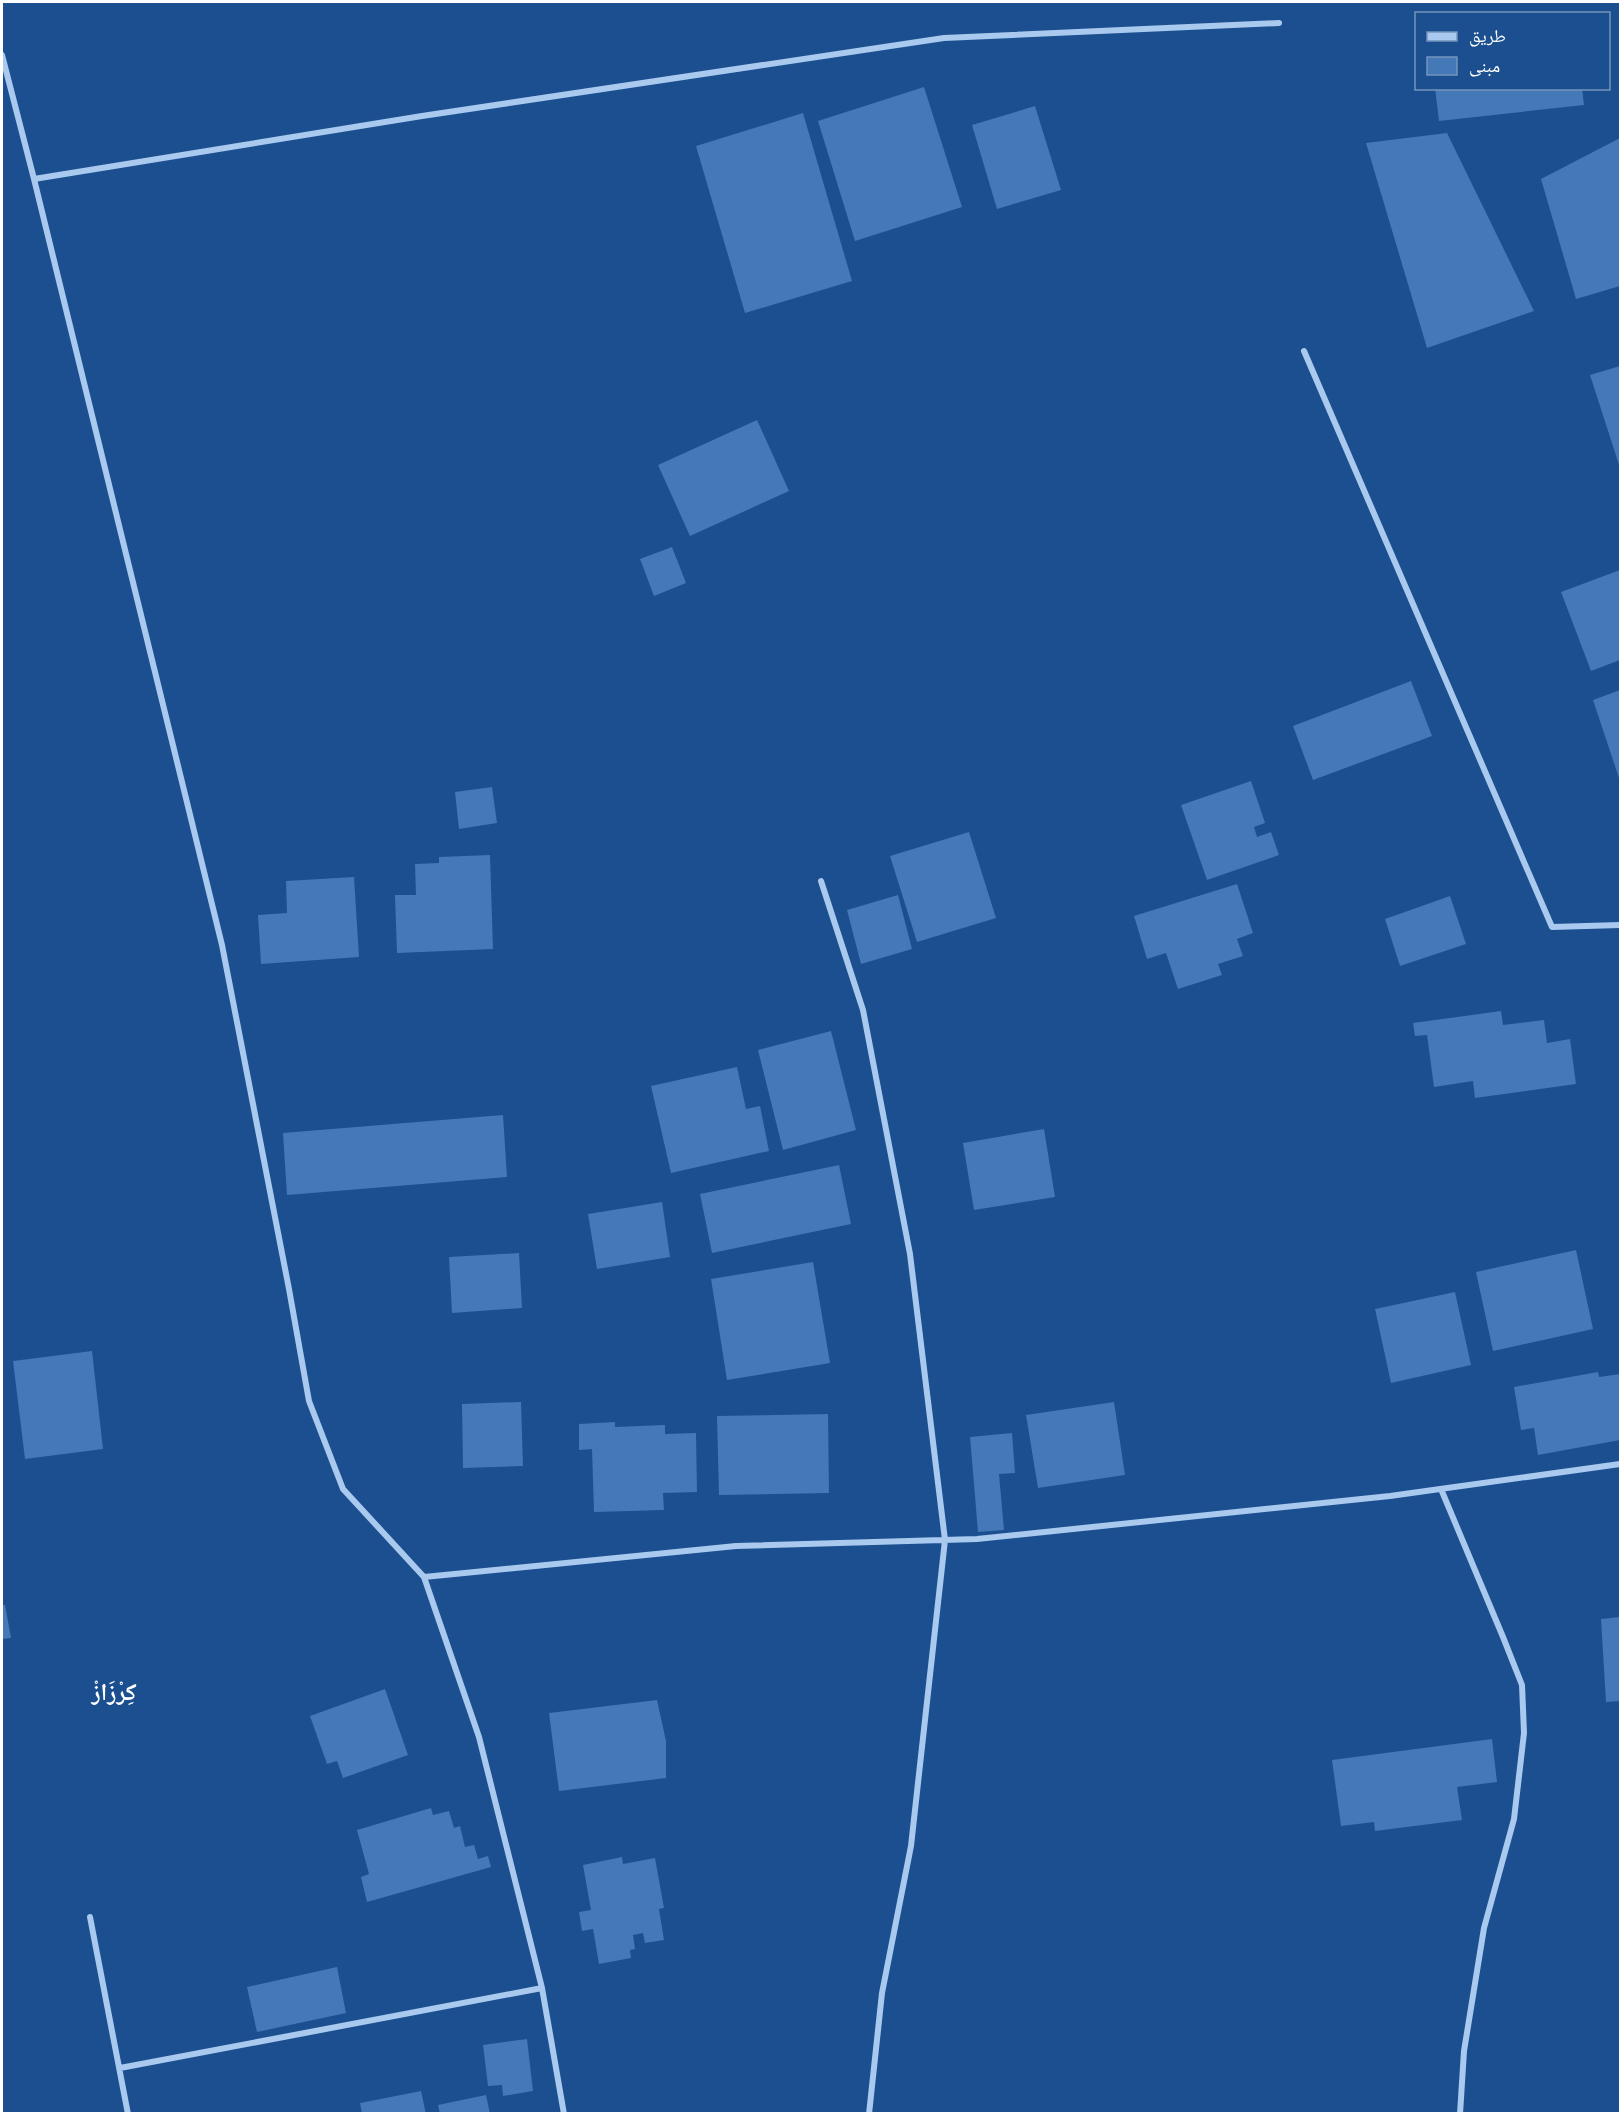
<svg xmlns="http://www.w3.org/2000/svg" width="1622" height="2115" viewBox="0 0 1622 2115" font-family="Montserrat,'Noto Naskh Arabic',sans-serif">
  <rect width="100%" height="100%" fill="#1b4f8f"/>
  <!-- building -->
  <path fill="#4478b7" d="M924,87L962,207L855,241L818,121Z
    M1435,88H1582L1584,105L1439,121Z
    M1035,106L1061,190L997,209L972,125Z
    M803,113L852,281L745,313L696,146Z
    M1447,133L1534,311L1427,348L1366,143Z
    M1620,138V286L1576,299L1541,179Z
    M1620,366V468L1590,375Z
    M757,420L789,491L690,536L658,465Z
    M672,547L686,583L654,596L640,559Z
    M1620,570V660L1591,671L1561,592Z
    M1411,681L1432,736L1313,780L1293,726Z
    M1620,690V781L1593,700Z
    M1251,781L1265,823L1254,827L1257,837L1271,832L1279,855L1207,880L1181,805Z
    M492,787L497,823L459,829L455,792Z
    M969,832L996,918L917,942L890,856Z
    M490,855L493,949L397,953L395,895H416L415,864L439,863V857Z
    M354,877L359,957L261,964L258,915L287,913L286,881Z
    M1237,884L1253,933L1237,939L1243,956L1218,964L1222,975L1178,989L1166,953L1147,959L1134,916Z
    M898,895L912,949L861,964L847,910Z
    M1450,896L1466,944L1400,966L1385,919Z
    M1501,1011L1503,1025L1544,1020L1547,1043L1570,1039L1576,1084L1475,1098L1473,1081L1434,1087L1427,1035L1415,1036L1413,1023Z
    M831,1031L856,1130L783,1150L758,1050Z
    M737,1067L746,1109L760,1106L769,1151L671,1173L651,1086Z
    M503,1115L507,1177L287,1195L283,1133Z
    M1044,1129L1055,1197L974,1210L963,1143Z
    M839,1165L851,1224L712,1253L700,1194Z
    M662,1202L670,1257L597,1269L588,1214Z
    M1576,1250L1593,1329L1493,1351L1476,1272Z
    M519,1253L522,1308L452,1313L449,1257Z
    M813,1262L830,1363L727,1380L711,1279Z
    M1455,1292L1471,1365L1391,1383L1375,1309Z
    M92,1351L103,1449L25,1459L13,1361Z
    M1598,1372L1599,1377L1620,1374V1440L1538,1455L1534,1428L1521,1430L1514,1387Z
    M521,1402L523,1466L463,1468L462,1404Z
    M1114,1402L1125,1475L1038,1488L1026,1415Z
    M828,1414L829,1493L719,1495L717,1416Z
    M615,1422V1427L665,1425V1434L696,1433L697,1492L663,1493L664,1510L594,1512L592,1449L579,1450V1424Z
    M1012,1433L1015,1473L999,1474L1004,1530L978,1532L970,1437Z
    M2,1605H5L11,1638L2,1639Z
    M1620,1617V1701L1606,1702L1601,1619Z
    M385,1689L408,1755L343,1778L337,1761L327,1764L310,1716Z
    M657,1700L666,1741V1778L559,1791L549,1713Z
    M1492,1739L1497,1782L1457,1787L1462,1820L1375,1831L1374,1822L1341,1826L1332,1760Z
    M431,1808L433,1815L449,1811L454,1828L460,1826L465,1847L474,1845L478,1859L488,1856L491,1867L367,1902L361,1877L369,1874L357,1830Z
    M622,1857L623,1864L655,1858L664,1908L659,1909L664,1940L645,1943L643,1933L633,1935L635,1949L630,1950L631,1958L599,1964L593,1929L582,1931L579,1912L591,1910L583,1865Z
    M337,1967L346,2013L257,2032L247,1987Z
    M527,2039L533,2091L503,2096L502,2085L488,2086L483,2045Z
    M421,2091L426,2114H362L360,2103Z
    M486,2095L490,2114H440L438,2105Z"/>
  <g fill="none" stroke-linecap="round" stroke-linejoin="round">
    <!-- street -->
    <path stroke="#a9c9ee" stroke-width="6" d="M2,55L34,179L222,945L289,1289L309,1401L343,1489L424,1577L479,1737L542,1988L564,2114
      M34,179L422,116L944,38L1279,23
      M1304,351L1552,927L1620,925
      M821,881L863,1010L910,1254L945,1540L911,1846L882,1993L869,2114
      M1441,1489L1503,1637L1522,1685L1524,1733L1514,1819L1484,1928L1464,2051L1460,2114
      M424,1577L736,1546L977,1539L1390,1496L1620,1464
      M90,1917L128,2114
      M120,2068L542,1988"/>
  </g>
  <g text-anchor="middle" dominant-baseline="central" stroke-width="5" stroke-linejoin="round" paint-order="stroke">
    <!-- district labels -->
    <g font-size="24" font-weight="bold" fill="#fff" stroke="#1b4f8f">
      <text x="114" y="1691">كِرْزَازْ</text>
    </g>
  </g>
  <!-- border -->
  <rect width="1622" height="2115" fill="none" stroke="#ffffff" stroke-width="6"/>
  <!-- legend -->
  <rect x="1415" y="12" width="195" height="78" fill="#1b4f8f" stroke="#7695bc" stroke-width="1.5"/>
  <rect x="1427" y="32" width="30" height="9" fill="#a9c9ee" stroke="#7695bc" stroke-width="1.5"/>
  <text x="1469" y="42" font-size="18" fill="#ffffff">طريق</text>
  <rect x="1427" y="57" width="30" height="18" fill="#4478b7" stroke="#7695bc" stroke-width="1.5"/>
  <text x="1469" y="72" font-size="18" fill="#ffffff">مبنى</text>
</svg>
